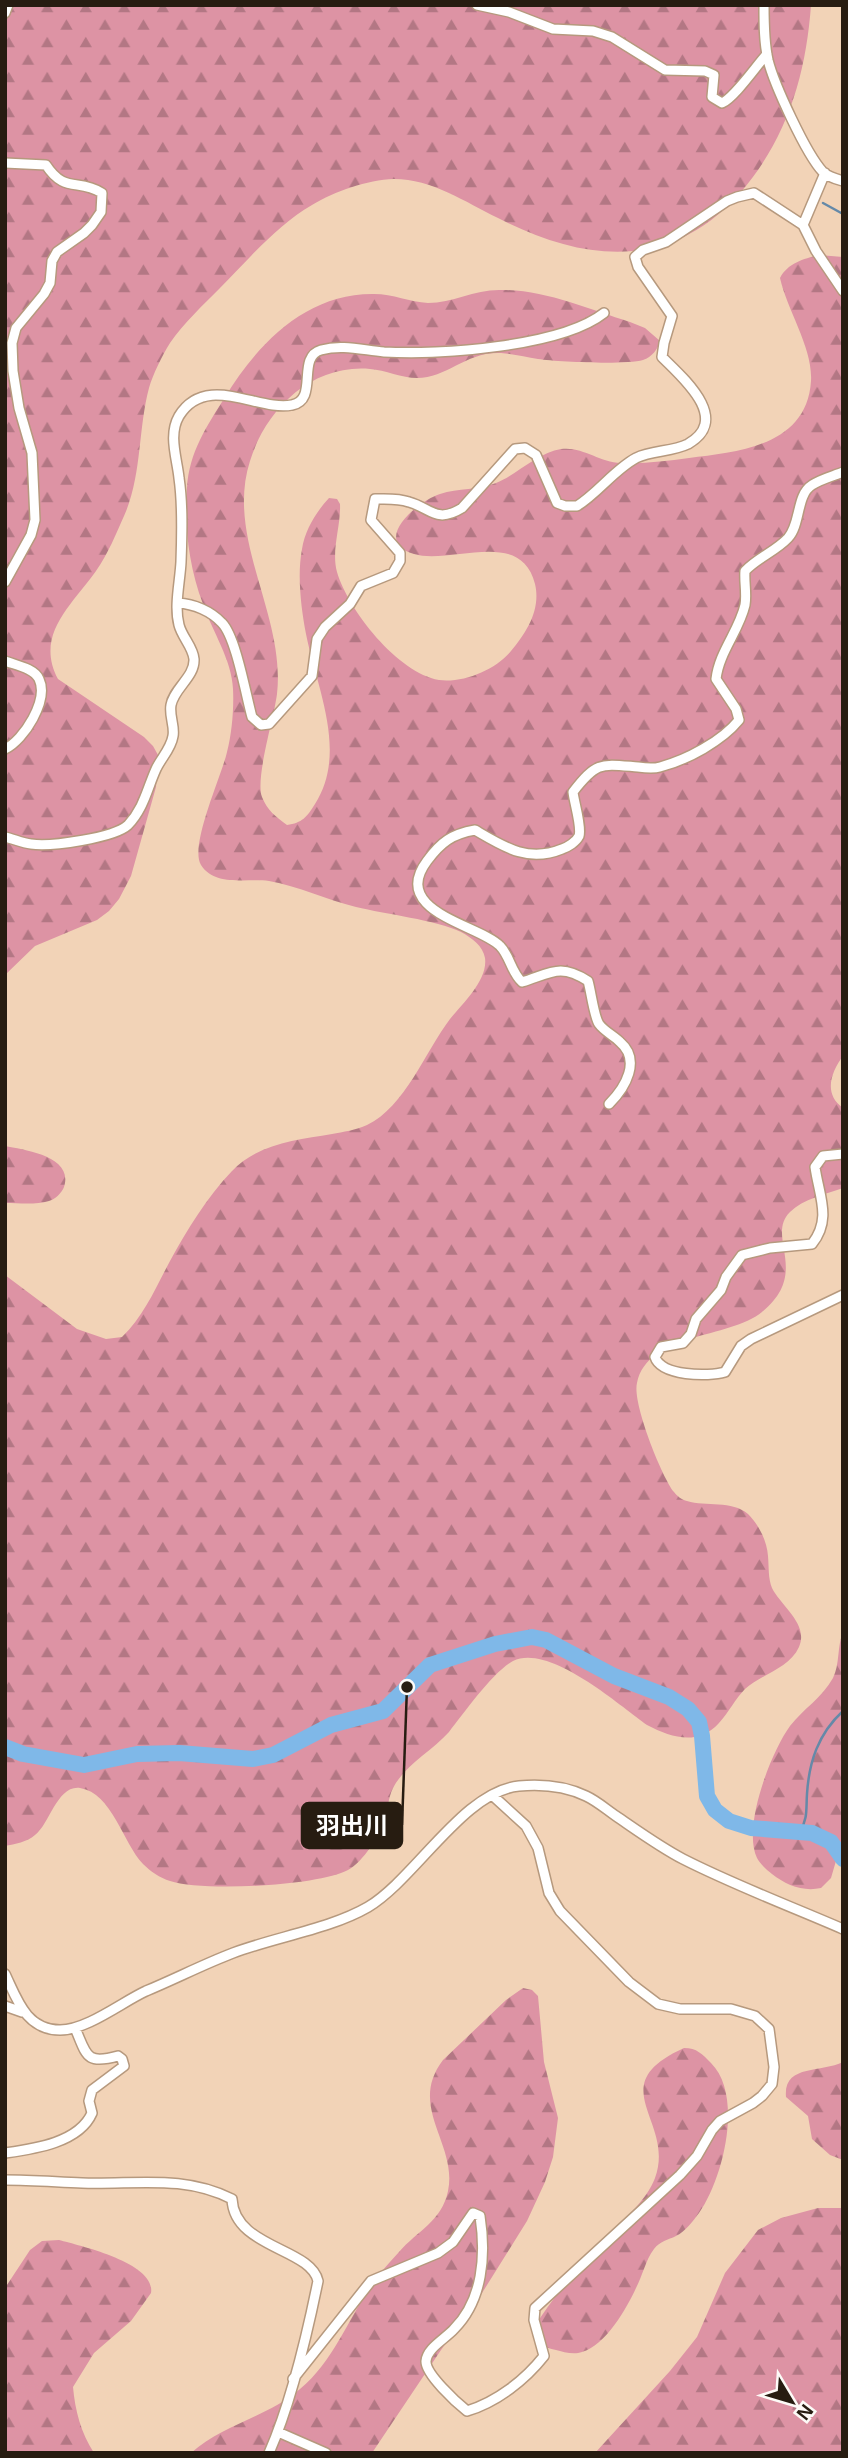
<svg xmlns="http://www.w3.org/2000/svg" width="848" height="2458" viewBox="0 0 848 2458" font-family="Arial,'Noto Sans JP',sans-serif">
  <defs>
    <pattern id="forest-firs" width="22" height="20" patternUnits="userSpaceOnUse" patternTransform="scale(1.75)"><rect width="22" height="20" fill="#dd93a4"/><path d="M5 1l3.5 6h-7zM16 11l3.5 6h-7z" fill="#b37784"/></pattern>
  </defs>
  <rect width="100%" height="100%" fill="#f2d3b7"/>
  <!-- forest -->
  <path fill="url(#forest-firs)" d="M5,5H811C806,75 787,139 740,193C670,272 584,262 498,218C465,202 432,179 394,179C367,180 335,191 312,205C277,225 248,260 220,288C203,305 184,323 170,343C162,356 153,374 149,388C138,429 142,476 124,516C116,534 108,554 96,571C73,604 34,634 58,679L144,737L153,746L158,755L156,787L131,876L119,899L109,911L97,920L35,946L5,975Z
    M819,255L843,257V1056C831,1072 823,1094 843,1108V1188C826,1194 803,1199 790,1212C765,1237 811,1272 762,1312C729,1339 648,1332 637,1383C632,1402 661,1475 674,1492C677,1496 682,1500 687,1501C706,1507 732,1500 748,1514C759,1525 767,1541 768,1556C769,1567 768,1578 772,1588C781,1606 809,1624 799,1647C789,1669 761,1674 745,1689C735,1699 729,1712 719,1723C698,1746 672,1738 647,1725C619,1705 549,1643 513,1661C492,1673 465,1712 449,1732C432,1751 405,1765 393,1788C388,1798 388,1809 385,1819C379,1836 364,1861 348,1870C318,1886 202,1892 170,1881C160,1878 150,1871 143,1864C123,1843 112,1793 80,1788C57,1785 50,1824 35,1835C27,1842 15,1844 5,1846V1275L77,1329L106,1339L122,1337C144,1316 156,1287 170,1261C187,1230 207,1197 232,1171C257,1144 296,1140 332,1134C343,1132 356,1130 367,1125C405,1107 425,1052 450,1019C463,1003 488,980 485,958C483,946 472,938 461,932C436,920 385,914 356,907C327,900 298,886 269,881C247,878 215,887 201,865C189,846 222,775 227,752C232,733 234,708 233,689C232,660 212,631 203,604C189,567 184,526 187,488C189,452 207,426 225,397C258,343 307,293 374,294C393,294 410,302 428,303C452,303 474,290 499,290C543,289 588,309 630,322L645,328L660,341C658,349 652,357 643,360C626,365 558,362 538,359C526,357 514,354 501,353C467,351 447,378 417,378C402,378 385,370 370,369C312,364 266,409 250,461C225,539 286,615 277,694C274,718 255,779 262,797C267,810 276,817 287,825C302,823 307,817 315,804C348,752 317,689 306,634C301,608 297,575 302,549C305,530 316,512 329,498L337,499L340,504C341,527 331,550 337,572C348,610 398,673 439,680C464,683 495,670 511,651C527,632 541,609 535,584C521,527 451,565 414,554C370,541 418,501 440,494C458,488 479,490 496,483C516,475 539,452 561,449C582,446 599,462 621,463C644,464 666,461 689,458C738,452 807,446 811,381C813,348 787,310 780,278C788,263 803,259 819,255Z
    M5,1146C25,1150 74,1156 64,1187C62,1193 54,1200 49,1201C36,1205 19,1203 5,1203Z
    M843,1632V1837L831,1878L821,1888C803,1892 786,1885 772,1874C767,1870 760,1864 757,1858C742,1827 771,1752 790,1726C803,1709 822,1698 833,1678C840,1664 837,1646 843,1632Z
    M523,1988L532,1990L538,1996L544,2062L558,2118L553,2157L545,2182L527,2221L482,2293L441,2350L376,2447L372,2453H191C223,2424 268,2417 300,2389C335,2360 349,2316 375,2280C382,2270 391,2261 399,2252C417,2231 442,2221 448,2191C458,2144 407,2107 443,2060L506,2000Z
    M684,2048C697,2048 702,2054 711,2063C744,2096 723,2179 699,2213C693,2221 685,2232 676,2236C668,2240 660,2241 654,2249C645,2261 643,2275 636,2288C627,2308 605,2346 582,2352C574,2355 563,2352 556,2350C544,2348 535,2342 532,2331C554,2294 579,2268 608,2236C624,2219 647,2200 655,2178C676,2120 600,2086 684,2048Z
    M843,2062V2160L830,2155L812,2139L808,2116L786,2097C783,2064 821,2073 843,2062Z
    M818,2208H843V2453H595L670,2371L697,2337L725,2273L758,2230L781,2218Z
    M59,2240C81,2246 156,2263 151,2293L131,2321L94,2353L73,2387C75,2410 81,2433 94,2453H5V2288L30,2250L42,2241Z"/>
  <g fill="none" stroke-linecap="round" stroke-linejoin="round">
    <!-- stream -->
    <path stroke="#6589a8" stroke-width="2.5" d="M823,203L843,214
      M800,1831C808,1819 806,1808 807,1794C809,1762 818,1734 843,1711"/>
    <!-- river -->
    <path stroke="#7fb8e8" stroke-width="16" d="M5,1747L23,1754L84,1765L137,1754L179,1753L253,1759L273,1755L331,1725L383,1711L430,1665L495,1644L532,1637L546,1640L614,1676L669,1697L688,1709L699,1722L702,1736L707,1796L715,1810L729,1821L751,1828L812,1833L831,1842L843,1859"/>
    <!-- minor casing -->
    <g stroke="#b6997e" stroke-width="12">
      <path id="minor" d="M477,5L509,12L553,29L593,31L612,37L665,70L705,71L714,75L712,97L722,103C735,97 756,66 767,54
        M764,5C764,24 764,42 768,60C774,84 806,154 823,172C828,177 836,179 843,181
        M5,13L8,5
        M5,163L46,165C65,194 78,178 102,193L101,212L92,225L84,233L57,252L52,261L50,283L44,294L16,328L12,343L13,371L19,408L32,453L35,520L31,535L5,582
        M803,225L825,173
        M178,603C194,604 211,611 222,623C236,637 246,696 252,717L261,725L269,724L312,676L317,639L325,627L350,604L361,586L393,573L400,561V553L371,520L375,499C387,499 398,498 409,502C431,508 436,524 462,508L515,449L525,448L536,455L557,503L565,506H577C598,493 614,470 636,458C652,450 672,452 688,444C732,419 682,377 662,357L664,343L672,316L638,267L635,257L643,250L666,242L727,201L737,197L754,193L803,225L816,251L843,291
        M5,661C15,665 34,668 39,679C49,700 24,740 5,749
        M5,837C14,839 22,843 31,844C50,847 114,838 128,825C144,808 147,789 156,769C161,758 171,749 173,736C175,726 169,716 171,705C174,688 195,677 194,659C193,647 182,637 179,625C174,606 180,582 181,562C182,535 183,505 179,478C177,458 168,435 179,416C206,372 259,412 292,405C319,400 296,357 321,350C342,344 362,350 384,352C439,355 561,347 604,313
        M609,1104C626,1087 641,1060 620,1042C614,1036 604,1031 599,1024C594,1017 591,991 588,981C560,963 551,973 522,982C511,972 510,956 500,946C480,925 389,912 427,861C441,842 452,834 475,830C504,847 528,863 562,849C568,847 576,842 579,836C582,827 574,802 573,792C597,761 601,764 638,767C645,768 653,769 660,767C687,760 722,741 739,720L736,709L716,679C719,652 739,631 745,605C747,594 744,582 745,571C757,558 776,551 788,538C801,524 796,495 812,485C821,479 833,476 843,472
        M843,1154L823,1156L815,1167C819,1196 832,1219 812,1244L770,1248L742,1255L726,1277L721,1290L696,1319L691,1334L683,1343L661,1347L655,1357C661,1376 708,1377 725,1372L741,1346L751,1339L843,1295
        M5,1974C17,1999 26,2030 60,2030C87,2030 122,2002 146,1991C175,1979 204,1964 233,1953C275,1937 330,1929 368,1907C415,1879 464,1791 519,1786C541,1784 565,1786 586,1796C597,1801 607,1810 616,1816C638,1831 660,1847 683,1859C734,1885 790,1906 843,1929
        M5,2006L22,2012
        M5,2153C33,2149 79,2143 92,2113L89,2101L92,2090L124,2066L122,2059L118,2056C85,2065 87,2055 75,2028
        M5,2180C31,2180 56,2182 82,2183C134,2185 183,2174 232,2199C234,2248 311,2248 318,2281C307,2335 291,2403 269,2453
        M293,2379L371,2281L438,2253L453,2242L473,2213L480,2216C486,2255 483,2300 454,2329C445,2339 427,2348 426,2361C425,2374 457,2403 467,2411C497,2402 525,2380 544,2356L534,2320L535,2308L680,2175L697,2156L712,2130L720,2121L753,2103L762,2096L772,2084L774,2067L769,2029L755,2016L731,2009H680L658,2004L629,1982L560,1911L549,1893L538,1848L526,1826L492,1795
        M278,2432L326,2453"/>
    </g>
    <!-- minor -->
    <use href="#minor" stroke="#fff" stroke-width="9"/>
  </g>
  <!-- callouts -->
  <path fill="none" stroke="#271c11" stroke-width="2.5" d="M407 1687L402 1825"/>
  <circle fill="#271c11" stroke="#fdfaf7" stroke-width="2.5" cx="407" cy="1687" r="7"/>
  <rect fill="#271c11" stroke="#271c11" stroke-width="2.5" x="302" y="1803" width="100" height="45" rx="7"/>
  <g font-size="24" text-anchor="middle" font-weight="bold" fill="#fff">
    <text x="352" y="1834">羽出川</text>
  </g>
  <!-- border -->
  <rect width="848" height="2458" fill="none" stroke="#271c11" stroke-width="14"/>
  <!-- north arrow -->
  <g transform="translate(792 2402) rotate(128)" stroke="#fdfaf7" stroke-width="5" paint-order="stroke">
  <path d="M0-5L12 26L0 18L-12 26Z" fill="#271c11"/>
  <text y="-10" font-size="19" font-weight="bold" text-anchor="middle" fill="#271c11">N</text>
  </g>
</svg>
